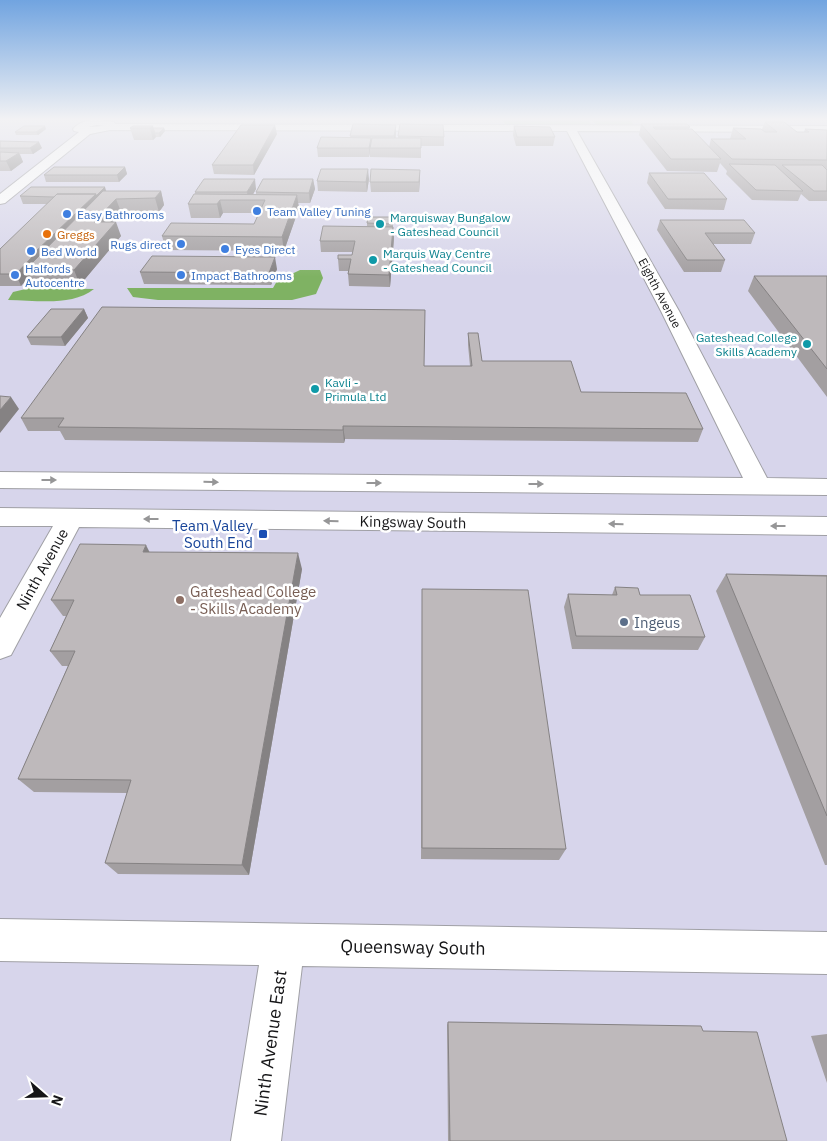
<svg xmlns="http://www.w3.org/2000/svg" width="827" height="1141" viewBox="0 0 827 1141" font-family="'IBM Plex Sans',sans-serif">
  <rect width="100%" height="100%" fill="#e1e1e6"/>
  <!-- industrial -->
  <path fill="#d7d5eb" d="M0,118H827V1141H0Z"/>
  <!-- green -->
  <path fill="#aed09e" d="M500,118H587L591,125H506Z
    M591,118L608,119L629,118L633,124L624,126L596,125Z"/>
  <!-- forest -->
  <path fill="#7fb263" d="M300,270H320L323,278L316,294L292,300H158L133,297L127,288H273L277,281Z
    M30,288L94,289C71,307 36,300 8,300L13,292Z"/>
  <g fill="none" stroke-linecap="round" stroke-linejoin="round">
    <!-- minor casing -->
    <g stroke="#a0a0a5" stroke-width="2">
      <path id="minor" d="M97,119L114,122L115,124L827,126V132L577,131L679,311L767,478L827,479V495L0,488V472L743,478L661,311L567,131L110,130L90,134L5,203L0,204V194L79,132L74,131L73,129C79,122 88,120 97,119ZM97,125L103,126L88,127Z
        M0,508L827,517V535L79,527L11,655L0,659V618L53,526H0Z
        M0,919L827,932V974L302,966L281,1141H231L259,965L0,961Z"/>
    </g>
    <!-- minor -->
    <use href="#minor" fill="#fff" fill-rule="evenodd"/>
  </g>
  <!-- wall -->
  <path fill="#a39fa1" d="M765,122L797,132H804L805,129L827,130V201H809L801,194L798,201L752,200L726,174L727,171L720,163L717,172L667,171L639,135L641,124L690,127L689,129L709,147L711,139H730L733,128L762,129Z
    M396,125V138H398V136L444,137V146H421V158L370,157V153L369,157H318L317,148L351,137L350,136Z
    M153,126V128H164L165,131L160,137H156L153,140H134L130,128Z
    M514,126L555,137L553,146H516L513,135Z
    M46,129L38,135H16L15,132Z
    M277,134L254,175L214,174L212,165Z
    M0,141L42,148L33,154H20L23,162L11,171H0Z
    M125,167L127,174L119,182H46L44,175Z
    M420,170L419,192H371L370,182Z
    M649,173L727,199L724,210L665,209L647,183Z
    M313,179L315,189L310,203H298L299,208L284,251L166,250L162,236L254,224L259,213H223L220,218H191L188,204L195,194V192L256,189L253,194H256V192Z
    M369,179L367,192L318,191L317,181Z
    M106,191H161L164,205L159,212H121L112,222L121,236L80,285L32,284L29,277L21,286H0V249L47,204H23L20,196Z
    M393,217V227L394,238L390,287L349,286L348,274L349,271H339L338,259L352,255L353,252H321L320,241L367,226V223Z
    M660,220L755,233L751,244H713L725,260L721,272H684L657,230Z
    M277,269L271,285L144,284L140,272Z
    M754,276H827V397L748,291Z
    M84,309L88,318L65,346L31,345L27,337Z
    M468,333L482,361L581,392L703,429L698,442L345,439L344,443L65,440L60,431H28L21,418L424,366H470L468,345Z
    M150,552L302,569L249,875L118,874L105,863L127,793L34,792L18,779L68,666H62L50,651L66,616H63L51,600Z
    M726,574L827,575V865H825L716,591Z
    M615,587L640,595L705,637L698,650L572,649L564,607L568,594L612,595Z
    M422,589L566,849L559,860L421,859Z
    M448,1022L703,1031L787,1141H448L447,1025Z
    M827,1034V1083L811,1036Z"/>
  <!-- shaded-wall -->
  <path fill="#858283" d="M275,125L277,134L254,175L253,165Z
    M396,125V133L394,145V136Z
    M45,126L46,129L38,135L36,132Z
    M153,126L156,137L153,140L150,128Z
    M164,128L165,131L160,137L159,133Z
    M371,138V147L370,148L369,157V148Z
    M39,142L42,148L33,154L30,148Z
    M19,153L23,162L11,171L6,161Z
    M125,167L127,174L119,182L117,175Z
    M368,169L369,179L367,192L366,182Z
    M420,170V179L419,192V182Z
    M255,179L256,189L250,200H248L247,192Z
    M313,179L315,189L310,203L309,193Z
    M105,187L107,194L26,269L29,277L21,286L16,274L33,254L96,194Z
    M161,191L164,205L159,212L155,198Z
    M297,195L299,208L284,251L282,237Z
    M116,199L121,212L99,236L94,222Z
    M220,200L223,213L220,218L217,204Z
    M116,222L121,236L80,285L74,270Z
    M393,227L394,238L390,287L389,275Z
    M275,257L277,269L271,285L269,273Z
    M84,309L88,318L65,346L61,337Z
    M11,397L19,409L0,433V410Z
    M343,426L345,439L344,443L343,430Z
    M146,545L154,561L143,552Z
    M298,553L302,569L249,875L242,865Z"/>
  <!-- building -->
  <path fill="#beb9bb" stroke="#858283" d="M765,122H784L797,132H809L805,129L827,130V160L732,159L711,139H746L733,128L761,129L765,132H777Z
    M353,124L396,125L394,136H350Z
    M400,124L443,125L444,137L398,136Z
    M641,124H687L690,127H653L655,129H692L721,159H671Z
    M241,125H275L253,165H212Z
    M24,126H45L36,132H15Z
    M133,126H153L150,128H130Z
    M514,126L550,127L555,137H517Z
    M153,128H164L159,133H155Z
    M321,137L371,138L369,148H317Z
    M372,138H421V148H370Z
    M0,141L39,142L30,148H0Z
    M0,152L19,153L6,161H0Z
    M729,164L775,165L803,191L756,190Z
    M782,165H822L827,170V191H814Z
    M54,167H125L117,175H44Z
    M321,169H368L366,182L317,181Z
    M371,169L420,170L419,182H370Z
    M649,173H704L727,199H668Z
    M204,179H255L247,192H195Z
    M263,179H313L309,193L256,192Z
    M31,187H105L96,196V194H57L54,197L20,196Z
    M103,191H161L155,198L116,199L94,222H116L74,270L26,269Z
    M57,194H96L33,254H35L16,274H0V249Z
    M194,194L297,195L282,237L162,236L171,223L254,224L265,200H220L217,204H188Z
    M368,217H393L392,224L367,223Z
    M660,220H744L755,233H705L725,260H687Z
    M323,226L393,227L389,275L348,274L351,259H338V255H352L355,241H320Z
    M152,256L275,257L269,273L140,272Z
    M754,276H827V369Z
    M102,307L425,310L424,366H472L468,333H478L482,361H571L581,392L686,393L703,429L343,426V430L58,427L64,418H21Z
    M51,309H84L61,337H27Z
    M0,396L11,397L0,410Z
    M80,544L146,545L143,552L298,553L242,865L105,863L131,780L18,779L75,651H50L74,600H51Z
    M726,574L827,576V816Z
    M615,587L638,588L640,595H690L705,637L576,636L568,594L617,595Z
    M422,589L528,590L566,849L422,848Z
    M448,1022L701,1026L703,1031L757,1032L787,1141H450Z"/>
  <!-- one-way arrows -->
  <defs><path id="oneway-solid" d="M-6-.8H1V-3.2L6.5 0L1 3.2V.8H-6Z" transform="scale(1.25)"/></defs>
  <g fill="#969697">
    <use href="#oneway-solid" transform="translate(49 480)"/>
    <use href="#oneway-solid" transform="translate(211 482) rotate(1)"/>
    <use href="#oneway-solid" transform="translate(374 483)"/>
    <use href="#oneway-solid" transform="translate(536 484)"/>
    <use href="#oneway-solid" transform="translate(151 519) rotate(-180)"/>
    <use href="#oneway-solid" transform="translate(331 521) rotate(-179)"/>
    <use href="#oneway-solid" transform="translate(616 524) rotate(-179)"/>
    <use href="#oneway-solid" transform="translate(778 526) rotate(-180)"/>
  </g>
  <!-- sky -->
  <linearGradient id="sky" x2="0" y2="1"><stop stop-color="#71a4e0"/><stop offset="0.43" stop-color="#f2f2f4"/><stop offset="1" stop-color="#f2f2f4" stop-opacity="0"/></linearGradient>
  <rect width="827" height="277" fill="url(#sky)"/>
  <!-- markers -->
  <g fill="#3f7fe0" stroke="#fff" stroke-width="2">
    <circle cx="257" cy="211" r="5"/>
    <circle cx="67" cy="214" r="5"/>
    <circle cx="181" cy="244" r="5"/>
    <circle cx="225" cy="249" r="5"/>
    <circle cx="31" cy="251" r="5"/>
    <circle cx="15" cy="275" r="5"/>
    <circle cx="181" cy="275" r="5"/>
  </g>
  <g fill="#0f9aa8" stroke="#fff" stroke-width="2">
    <circle cx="380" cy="224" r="5"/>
    <circle cx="373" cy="260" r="5"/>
    <circle cx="807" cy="344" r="5"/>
    <circle cx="315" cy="389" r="5"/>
  </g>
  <circle fill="#e8710a" stroke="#fff" stroke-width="2" cx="47" cy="234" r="5"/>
  <rect fill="#1a4fb4" stroke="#fff" stroke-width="2" x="258" y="529" width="10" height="10" rx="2.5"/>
  <circle fill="#8d6e63" stroke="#fff" stroke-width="2" cx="180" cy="600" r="5"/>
  <circle fill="#5c6f8a" stroke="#fff" stroke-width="2" cx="624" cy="622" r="5"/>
  <g text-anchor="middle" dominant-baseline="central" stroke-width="5" stroke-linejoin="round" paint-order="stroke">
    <!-- far-shop labels -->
    <g font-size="12" fill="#366cbe" stroke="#fff" text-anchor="start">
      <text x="267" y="211">Team Valley Tuning</text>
      <text x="77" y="214">Easy Bathrooms</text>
      <text x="171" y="244" text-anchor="end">Rugs direct</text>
      <text x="235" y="249">Eyes Direct</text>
      <text x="41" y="251">Bed World</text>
      <text x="25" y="268">Halfords<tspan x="25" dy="14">Autocentre</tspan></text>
      <text x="191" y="275">Impact Bathrooms</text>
    </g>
    <!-- far-culture labels -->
    <g font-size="12" fill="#0d838f" stroke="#fff" text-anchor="start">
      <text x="390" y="217">Marquisway Bungalow<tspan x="390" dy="14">- Gateshead Council</tspan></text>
      <text x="383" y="253">Marquis Way Centre<tspan x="383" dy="14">- Gateshead Council</tspan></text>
      <text x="797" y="337" text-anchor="end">Gateshead College<tspan x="797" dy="14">Skills Academy</tspan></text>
      <text x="325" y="382">Kavli -<tspan x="325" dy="14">Primula Ltd</tspan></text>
    </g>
    <!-- far-food labels -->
    <g font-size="12" fill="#c56008" stroke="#fff" text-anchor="start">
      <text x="57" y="234">Greggs</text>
    </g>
    <!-- far-street labels -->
    <g font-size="12" fill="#151517" stroke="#fff">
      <text transform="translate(660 293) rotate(62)">Eighth Avenue</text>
    </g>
    <!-- street labels -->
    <g font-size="15" fill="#151517" stroke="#fff">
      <text transform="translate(413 522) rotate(1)">Kingsway South</text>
      <text transform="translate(42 569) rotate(-61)">Ninth Avenue</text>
    </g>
    <!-- transit labels -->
    <g font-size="15" fill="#164399" stroke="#fff" text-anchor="end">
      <text x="253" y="525">Team Valley<tspan x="253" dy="17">South End</tspan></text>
    </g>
    <!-- education labels -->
    <g font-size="15" fill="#785e54" stroke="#fff" text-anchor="start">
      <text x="190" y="591">Gateshead College<tspan x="190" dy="17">- Skills Academy</tspan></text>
    </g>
    <!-- service labels -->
    <g font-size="15" fill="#4e5e75" stroke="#fff" text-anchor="start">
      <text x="634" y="622">Ingeus</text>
    </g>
    <!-- near-street labels -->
    <g font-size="18" fill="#151517" stroke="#fff">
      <text transform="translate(413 947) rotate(1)">Queensway South</text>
      <text transform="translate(270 1043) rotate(-82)">Ninth Avenue East</text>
    </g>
  </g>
  <!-- north arrow -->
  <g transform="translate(45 1096) rotate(110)" stroke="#ffffff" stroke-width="4" paint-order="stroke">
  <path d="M0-4L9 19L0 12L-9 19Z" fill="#151517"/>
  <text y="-8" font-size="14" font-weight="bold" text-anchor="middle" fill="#151517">N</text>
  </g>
</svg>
